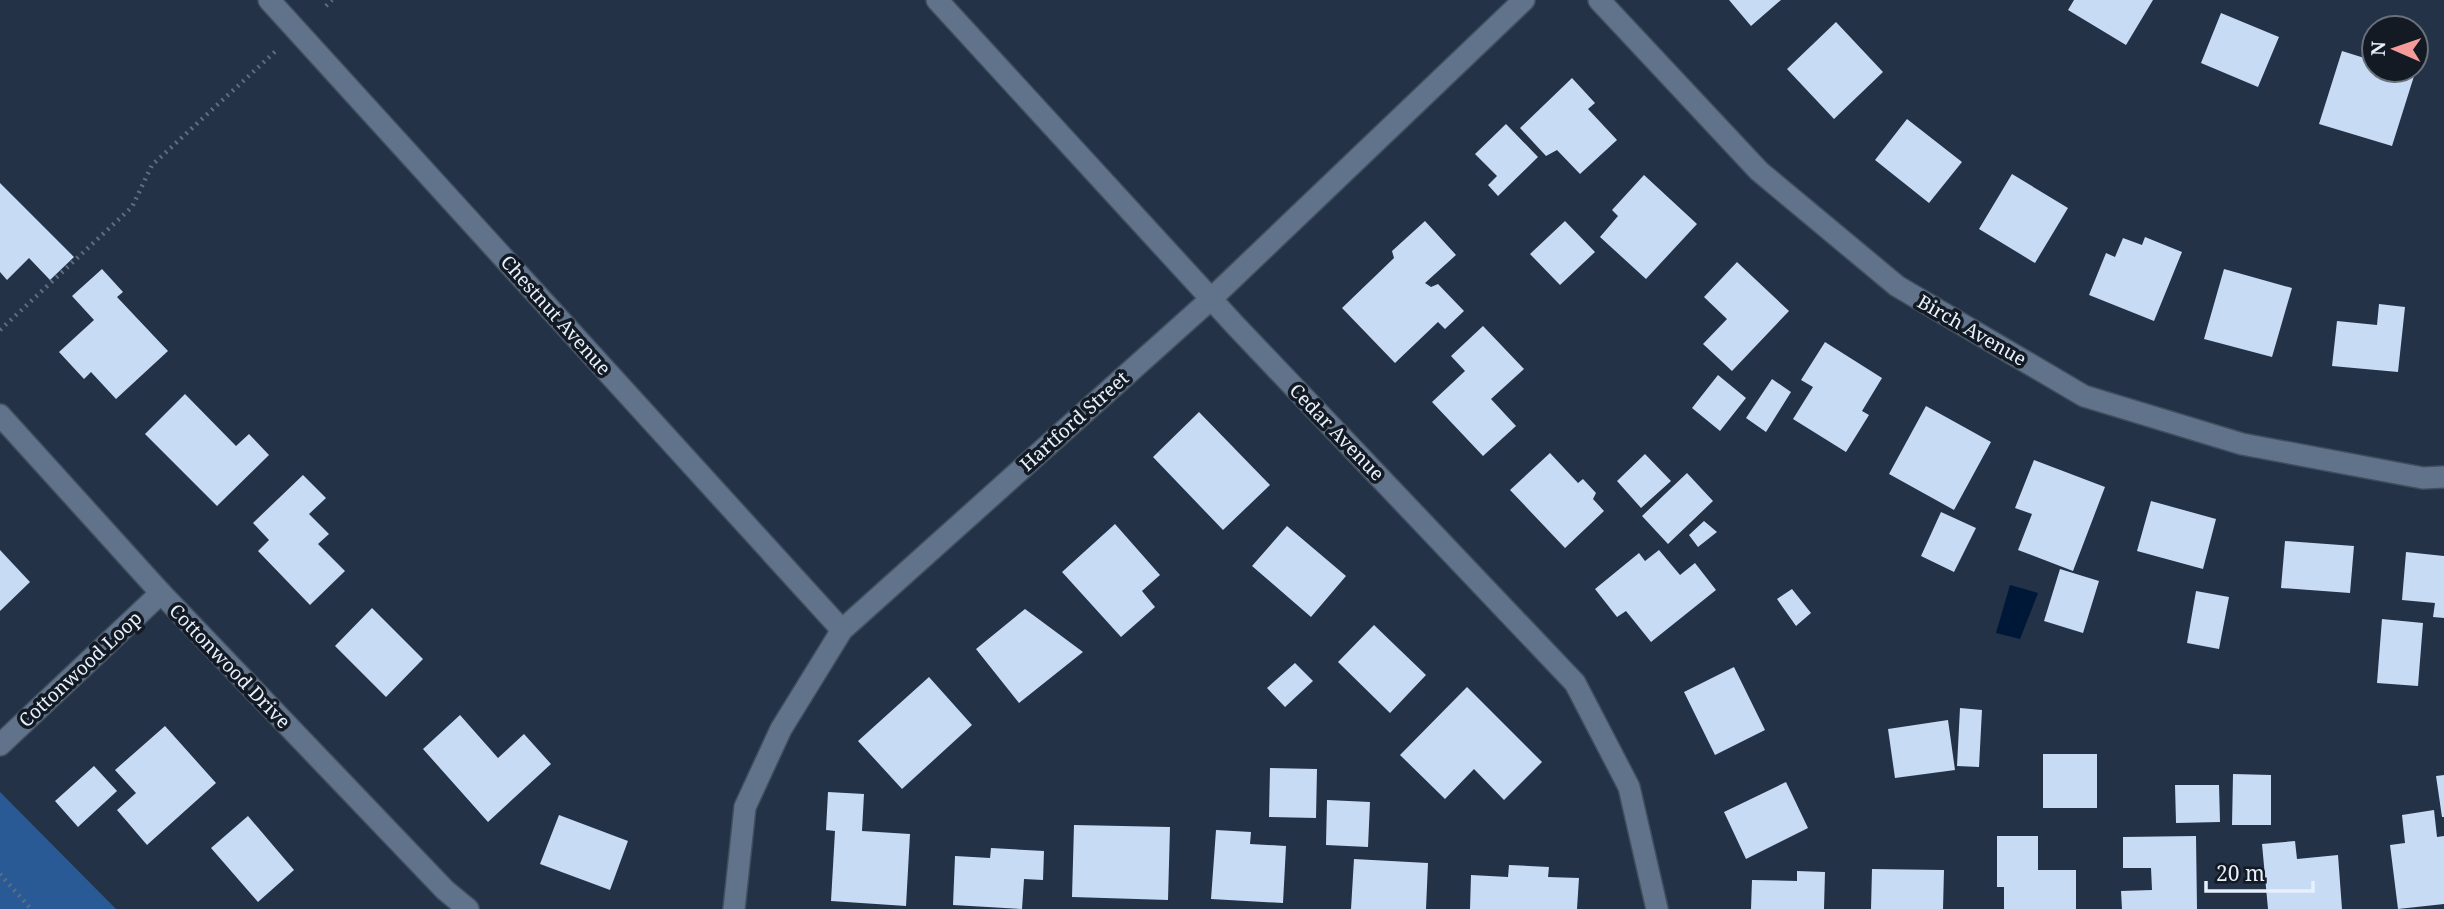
<svg xmlns="http://www.w3.org/2000/svg" width="2444" height="909" viewBox="0 0 2444 909" font-family="'Noto Serif',serif">
  <rect width="100%" height="100%" fill="#233246"/>
  <!-- green -->
  <path fill="#2a5a95" d="M0,792L116,909H0Z"/>
  <!-- water -->
  <path fill="#001838" d="M2010,585L2038,593L2020,639L1996,633Z"/>
  <!-- building -->
  <path fill="#c7dbf5" d="M1729,0H1781L1751,26Z
    M2074,0H2153L2126,45L2068,10Z
    M2221,13L2279,37L2258,87L2201,63Z
    M1836,22L1883,72L1834,119L1787,69Z
    M2342,51L2374,61V70H2403L2415,73L2392,146L2319,124Z
    M1572,78L1595,103L1588,109L1617,140L1580,174L1557,150L1546,156L1520,128Z
    M1907,119L1962,162L1929,203L1875,160Z
    M1506,124L1538,157L1498,196L1488,185L1497,176L1475,154Z
    M2012,174L2068,208L2035,263L1979,229Z
    M1644,175L1697,224L1646,279L1600,237L1618,216L1612,210Z
    M0,183L74,257L50,280L29,258L7,280L0,272Z
    M1425,221L1456,255L1425,283L1431,287L1438,284L1464,311L1445,329L1438,322L1395,363L1342,308L1394,258L1392,251Z
    M1565,221L1595,252L1560,285L1530,254Z
    M2145,237L2182,252L2154,321L2089,295L2106,253L2115,257L2123,238L2142,245Z
    M1737,262L1789,311L1732,371L1703,344L1727,319L1704,297Z
    M102,269L123,292L117,297L168,351L116,399L91,372L84,379L59,352L94,320L72,296Z
    M2224,269L2292,288L2272,357L2204,339Z
    M2379,304L2405,307L2398,372L2332,366L2337,321L2377,325Z
    M1483,326L1524,369L1491,399L1516,426L1483,456L1432,402L1465,371L1451,356Z
    M1825,342L1882,378L1862,411L1869,415L1846,452L1793,419L1813,387L1801,380Z
    M1718,375L1746,398L1720,431L1692,408Z
    M1772,379L1791,392L1766,432L1746,418Z
    M185,394L236,446L249,434L269,455L217,506L145,434Z
    M1926,406L1991,442L1954,510L1889,474Z
    M1199,412L1270,485L1223,530L1153,457Z
    M1550,453L1578,483L1583,479L1596,493L1593,499L1604,511L1565,548L1510,490Z
    M1645,454L1671,481L1641,508L1617,481Z
    M2034,460L2105,487L2073,571L2018,550L2032,514L2015,508Z
    M1687,473L1713,501L1668,544L1642,516Z
    M303,475L326,498L309,514L329,534L318,544L345,571L310,605L258,551L269,540L253,523Z
    M2151,501L2216,519L2203,569L2137,551Z
    M1941,512L1976,528L1954,572L1921,556Z
    M1704,521L1717,532L1698,547L1689,535Z
    M1115,524L1160,575L1142,591L1155,607L1121,637L1062,572Z
    M1287,526L1346,576L1311,617L1252,566Z
    M2285,541L2354,546L2350,593L2281,588Z
    M0,550L30,582L0,611Z
    M1659,550L1680,575L1695,563L1716,590L1651,642L1626,611L1617,617L1595,589L1639,553L1645,561Z
    M2406,552L2444,556V618L2433,617L2435,603L2402,600Z
    M2060,569L2099,581L2083,633L2044,621Z
    M1792,589L1811,613L1796,626L1777,599Z
    M2196,591L2229,597L2219,649L2187,643Z
    M372,608L423,659L386,697L335,646Z
    M1025,609L1083,652L1019,703L976,649Z
    M2382,619L2423,623L2418,686L2377,683Z
    M1374,625L1426,675L1390,713L1338,662Z
    M1295,663L1313,681L1285,707L1267,688Z
    M1734,667L1765,730L1715,755L1684,692Z
    M929,677L972,725L902,789L858,741Z
    M1467,687L1542,762L1504,800L1474,769L1445,799L1400,755Z
    M1960,708L1982,710L1979,767L1957,766Z
    M460,715L498,758L524,734L551,764L488,822L423,749Z
    M1948,720L1955,770L1895,778L1888,729Z
    M165,726L216,783L147,845L117,810L136,793L115,770Z
    M2043,754H2097V808H2043Z
    M94,766L117,791L78,827L55,801Z
    M1270,768L1317,769L1316,818L1269,817Z
    M2233,774L2271,775V825H2232Z
    M2444,775V817H2442L2436,776Z
    M1786,782L1808,828L1746,859L1724,812Z
    M2175,785H2219L2220,822L2176,823Z
    M828,792L864,794L862,831L910,834L906,906L831,901L835,831L826,830Z
    M1327,800L1370,802L1368,847L1326,845Z
    M2434,810L2437,837L2444,836V904L2398,909L2390,845L2405,843L2402,815Z
    M559,815L628,841L610,890L540,864Z
    M248,816L294,870L258,902L211,848Z
    M1074,825L1170,827L1168,900L1072,897Z
    M1216,830L1251,832L1250,844L1286,846L1283,903L1211,899Z
    M1997,836H2038V870H2076V909H2004V887H1997Z
    M2196,836L2197,909H2122L2121,891L2152,890L2151,868H2123V837Z
    M2295,841L2297,859L2338,855L2342,909H2268L2262,844Z
    M991,848L1044,851L1043,880L1024,879L1022,909L953,905L955,856L990,858Z
    M1354,859L1428,863L1426,909H1351Z
    M1509,865L1549,867L1548,877L1579,878L1577,909H1470L1471,875L1508,877Z
    M1872,869L1944,870L1943,909H1871Z
    M1797,871L1825,872L1824,909H1751L1752,880L1797,881Z"/>
  <g fill="none" stroke-linecap="round" stroke-linejoin="round">
    <!-- minor casing -->
    <g stroke="#404e5e" stroke-width="24">
      <path id="minor" d="M269,0L842,630
        M937,0L1235,325L1575,683L1629,787L1657,909
        M1599,0L1759,171L1897,286L2084,396L2242,444L2423,478L2444,477
        M0,745L161,593
        M734,909L745,807L781,729L842,630L1211,299L1524,0"/>
    </g>
    <!-- tertiary casing -->
    <g stroke="#404e5e" stroke-width="24">
      <path id="tertiary" d="M0,415L161,593L445,890L468,909"/>
    </g>
    <!-- path -->
    <path stroke="#5f6d7e" stroke-width="4.5" stroke-dasharray="2 5" stroke-linecap="butt" d="M326,6L332,0
      M0,330L132,207L152,165L278,49
      M0,874L31,909"/>
    <!-- minor -->
    <use href="#minor" stroke="#61738a" stroke-width="21"/>
    <!-- tertiary -->
    <use href="#tertiary" stroke="#61738a" stroke-width="21"/>
  </g>
  <g text-anchor="middle" dominant-baseline="central" stroke-width="7" stroke-linejoin="round" paint-order="stroke">
    <!-- street labels -->
    <g font-size="19" fill="#e7f1fe" stroke="#131a23">
      <text transform="translate(556 315) rotate(48)">Chestnut Avenue</text>
      <text transform="translate(1972 330) rotate(30)">Birch Avenue</text>
      <text transform="translate(1074 421) rotate(-42)">Hartford Street</text>
      <text transform="translate(1337 432) rotate(46)">Cedar Avenue</text>
      <text transform="translate(230 666) rotate(46)">Cottonwood Drive</text>
      <text transform="translate(80 669) rotate(-43)">Cottonwood Loop</text>
    </g>
  </g>
  <!-- north arrow -->
  <g transform="translate(2395 49) rotate(272)"><circle r="33" fill="#131a23" stroke="#68707b" stroke-width="2"/>
  <path d="M0-5L12 26L0 18L-12 26Z" fill="#f59b99"/>
  <text y="-10" font-size="19" font-weight="bold" text-anchor="middle" fill="#e7f1fe">N</text>
  </g>
  <!-- scale -->
  <path d="M2206 881v10h107v-10" fill="none" stroke="#e7f1fe" stroke-width="3.5"/>
  <text x="2216" y="881" font-size="21" fill="#e7f1fe" stroke="#131a23" stroke-width="5" paint-order="stroke">20 m</text>
</svg>
